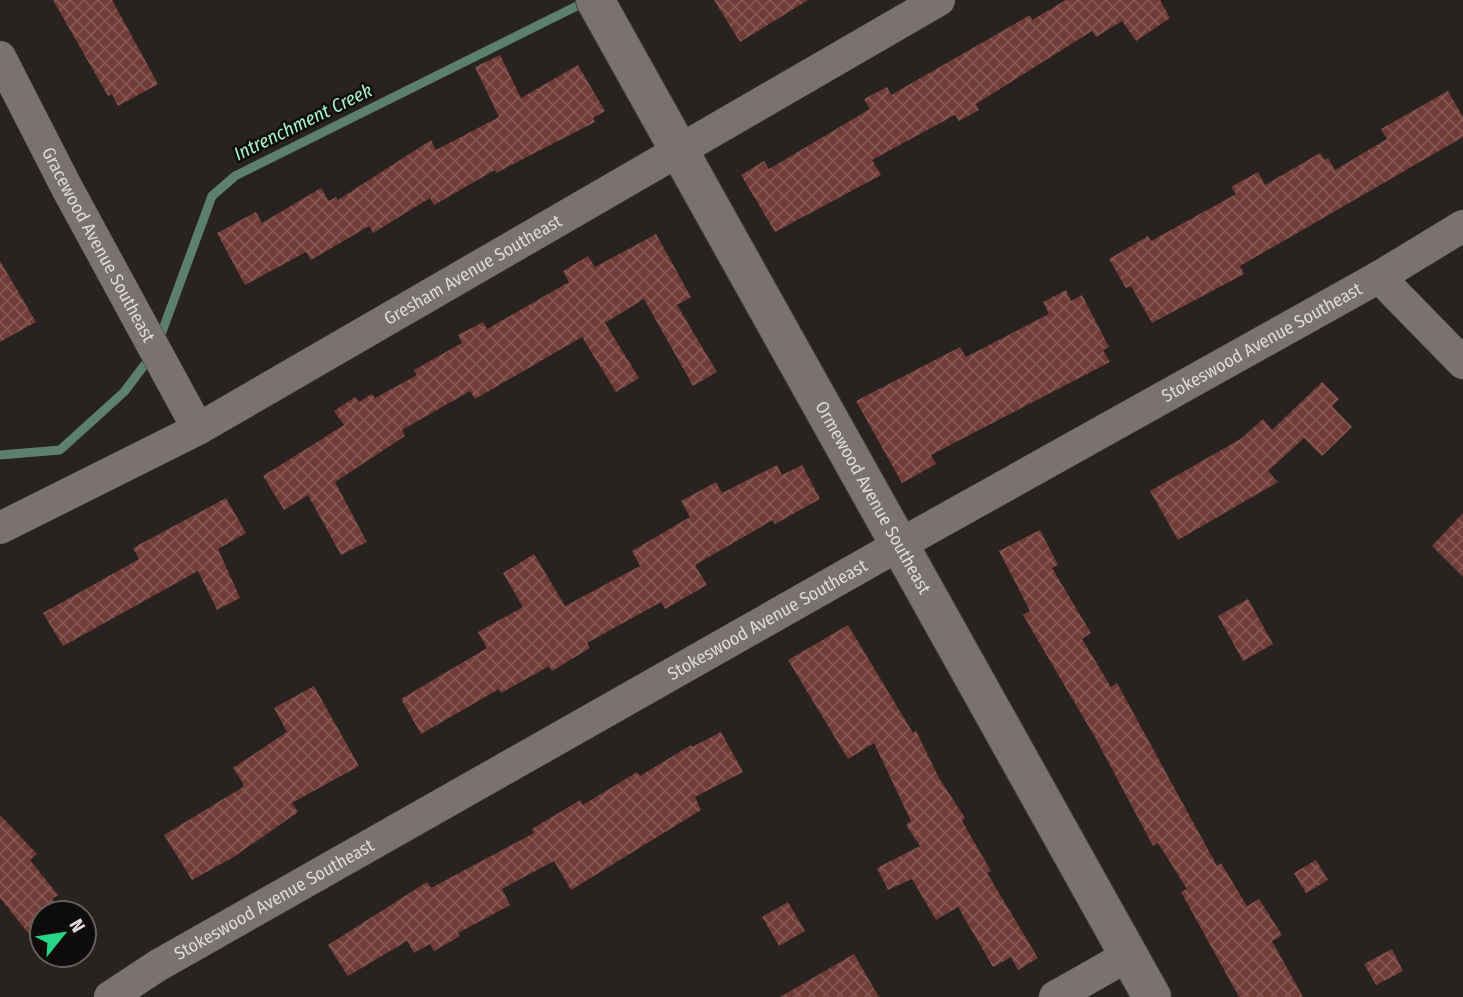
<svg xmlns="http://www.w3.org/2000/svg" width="1463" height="997" viewBox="0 0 1463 997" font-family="'Fira Sans Condensed',sans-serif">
  <defs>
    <pattern id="building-cross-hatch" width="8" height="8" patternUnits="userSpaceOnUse" patternTransform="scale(1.75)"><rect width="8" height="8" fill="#713c36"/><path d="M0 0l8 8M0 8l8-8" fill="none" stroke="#855852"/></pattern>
  </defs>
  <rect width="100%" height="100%" fill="#282221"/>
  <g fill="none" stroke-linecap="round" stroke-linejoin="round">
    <!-- stream -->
    <path stroke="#5d806b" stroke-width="9" d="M159,340L212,196L235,176L587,1
      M0,455L60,450L124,392L152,355"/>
  </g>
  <!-- building -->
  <path fill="url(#building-cross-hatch)" d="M53,0H112L158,84L118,106L112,94L108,96Z
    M714,0H808L740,42Z
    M1066,0H1160L1170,18L1136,41L1122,21L1096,37L1092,31L976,104L979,110L959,121L955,115L872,160L881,175L775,232L741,175L764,161L769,169L870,109L864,99L887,87L891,95L1030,15L1032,20Z
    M500,55L521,98L578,65L605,111L593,118L595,122L496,173L495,170L434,205L430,198L373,233L369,226L311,260L306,252L245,285L217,233L256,212L262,223L321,188L329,201L336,197L338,200L431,140L436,150L499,117L475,67Z
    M1448,91L1463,117V137L1240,266L1244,274L1152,323L1131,286L1126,288L1109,259L1148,236L1151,241L1236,194L1231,187L1258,172L1265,185L1320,153L1325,160L1328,158L1335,170L1387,139L1381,129Z
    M656,234L691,297L677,305L717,372L693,386L644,299L605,323L639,378L616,392L582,337L475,399L470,391L402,430L405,436L335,482L367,542L341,555L308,495L284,510L263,476L344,425L334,411L355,397L359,402L372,394L375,398L417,375L414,370L462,343L458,335L483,322L487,329L569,282L563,271L588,256L595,267Z
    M0,261L36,322L0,342Z
    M1066,290L1071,301L1082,295L1109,347L1103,350L1110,362L931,455L936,464L902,483L856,401L960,347L966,357L1049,314L1043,302Z
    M1322,382L1339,399L1332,406L1352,427L1322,456L1304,438L1268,471L1278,482L1178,540L1150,491L1242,438L1263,419L1272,430Z
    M777,465L782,475L802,465L820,499L775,524L773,520L695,565L707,585L665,609L661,602L587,643L590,648L552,671L549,666L501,693L499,689L421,734L401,699L487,648L478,632L523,607L503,573L534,554L565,606L640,566L632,551L690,517L681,501L716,482L722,493Z
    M226,498L246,533L218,549L240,598L217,610L198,571L63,646L43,613L139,559L133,548Z
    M1463,513V577L1432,546Z
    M1040,530L1058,565L1052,568L1091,633L1082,639L1111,687L1117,683L1217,866L1221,863L1247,906L1259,899L1282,935L1272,941L1303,997H1239L1181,892L1187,889L1158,843L1153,846L1096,739L1023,615L1030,611L999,551Z
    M1248,599L1273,644L1243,661L1218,616Z
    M848,625L913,733L916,731L939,778L965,818L962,821L991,871L987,873L1038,958L1018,970L1011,957L993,967L958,907L936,920L912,879L888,890L877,868L920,846L906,825L911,821L874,743L848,759L788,660Z
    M314,686L359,766L292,803L298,812L232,858L192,880L164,835L243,787V783L233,768L287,732L274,708Z
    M721,732L743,772L695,797L701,810L571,890L554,861L502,889L510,905L458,933L460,936L434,951L430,944L414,953L407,941L348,976L328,945L427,882L431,888L534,833L532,829L580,800L583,805L637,772L640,776L691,745L692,747Z
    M0,815L37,854L30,860L58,895L52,899L63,913H42V950L0,898Z
    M1316,860L1328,880L1306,893L1294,873Z
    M788,902L805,931L779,946L762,917Z
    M1392,949L1403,971L1376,985L1364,964Z
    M854,954L879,997H780Z"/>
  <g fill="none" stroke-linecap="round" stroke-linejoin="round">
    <!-- minor casing -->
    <g stroke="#423e3d" stroke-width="33">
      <g id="minor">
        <path id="s1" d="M0,57L67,188L198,429"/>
        <path d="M1379,277L1463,363"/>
        <path id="s2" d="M0,528L198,429L939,0"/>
        <path id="s3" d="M110,997L157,966L899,545L1379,277L1463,226"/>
        <path d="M1055,997L1129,955"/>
      </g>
    </g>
    <!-- tertiary casing -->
    <g stroke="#423e3d" stroke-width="40">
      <g id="tertiary">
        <path id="s4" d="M595,0L1152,997"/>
      </g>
    </g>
    <!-- minor -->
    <use href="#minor" stroke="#797271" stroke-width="32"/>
    <!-- tertiary -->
    <use href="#tertiary" stroke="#797271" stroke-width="38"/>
  </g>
  <g text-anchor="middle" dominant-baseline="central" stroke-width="5" stroke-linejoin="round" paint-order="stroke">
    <!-- street labels -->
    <g font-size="18" fill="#dfdbda" stroke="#0f0c0c">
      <text stroke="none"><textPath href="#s1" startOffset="212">Gracewood Avenue Southeast</textPath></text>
      <text stroke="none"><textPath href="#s2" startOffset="539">Gresham Avenue Southeast</textPath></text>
      <text stroke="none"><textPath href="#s3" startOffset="1325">Stokeswood Avenue Southeast</textPath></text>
      <text stroke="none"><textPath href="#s4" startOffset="570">Ormewood Avenue Southeast</textPath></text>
      <text stroke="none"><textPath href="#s3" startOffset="758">Stokeswood Avenue Southeast</textPath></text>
      <text stroke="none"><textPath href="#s3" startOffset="191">Stokeswood Avenue Southeast</textPath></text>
    </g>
    <!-- water labels -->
    <g font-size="19" font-style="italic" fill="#a5f6c4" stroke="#0f0c0c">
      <text transform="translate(303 122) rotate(-26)">Intrenchment Creek</text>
    </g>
  </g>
  <!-- north arrow -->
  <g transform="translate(63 934) rotate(60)"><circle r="33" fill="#0f0c0c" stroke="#625f5e" stroke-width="2"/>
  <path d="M0-5L12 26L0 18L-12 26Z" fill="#26d885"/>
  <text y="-10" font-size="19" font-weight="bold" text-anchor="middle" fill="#dfdbda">N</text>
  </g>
</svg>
